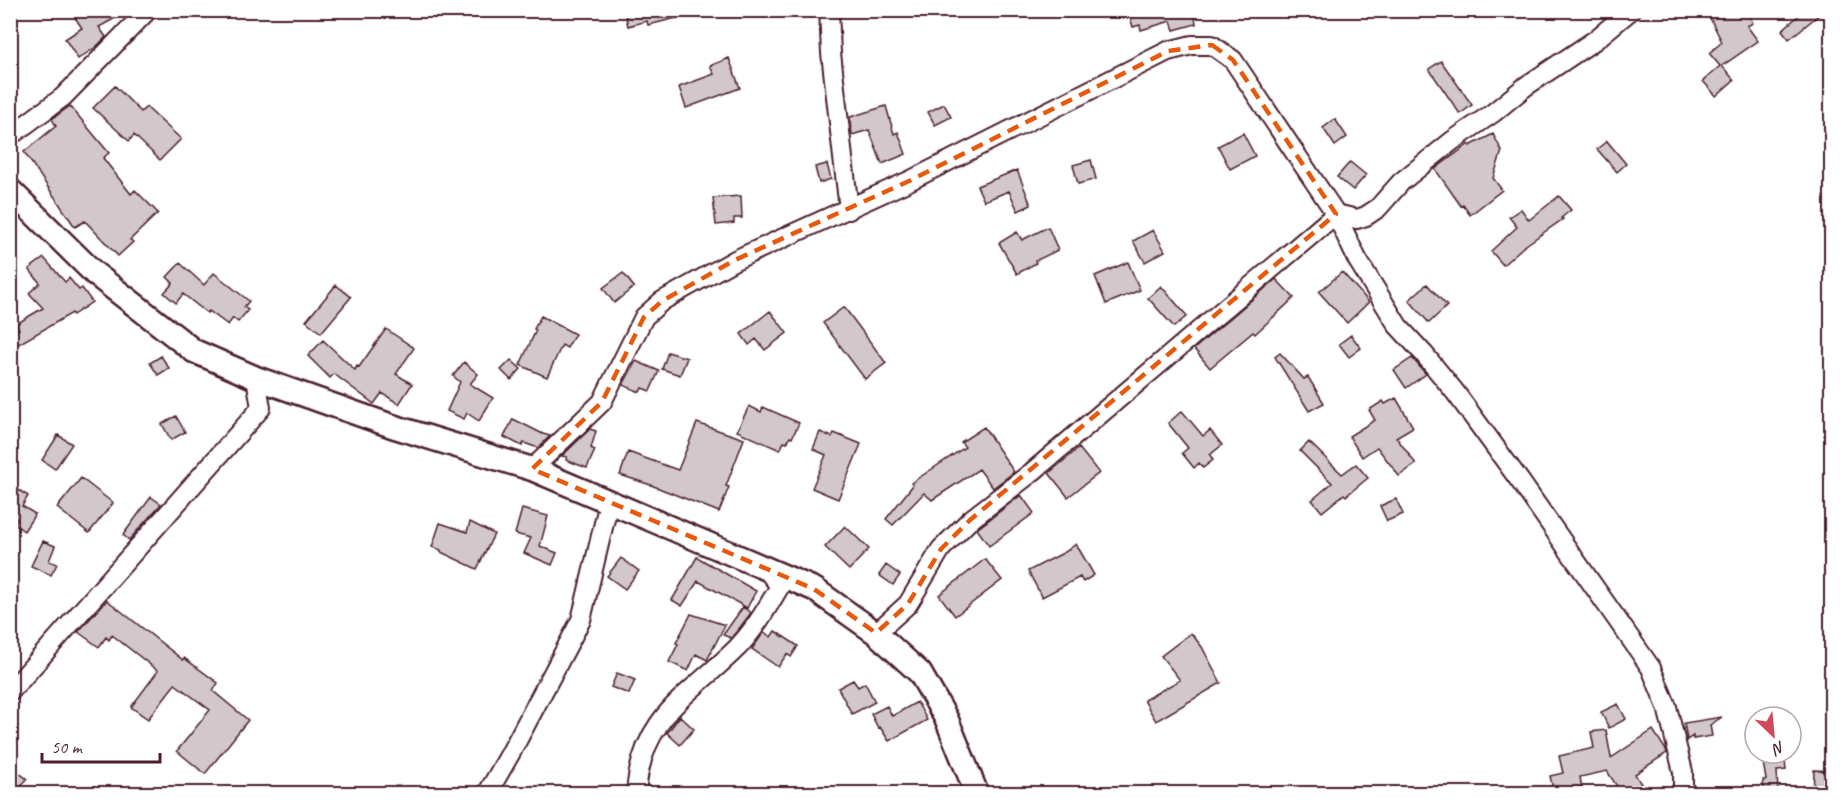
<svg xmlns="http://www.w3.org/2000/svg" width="1842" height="804" viewBox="0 0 1842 804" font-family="Caveat,sans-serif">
  <rect width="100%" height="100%" fill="#fff"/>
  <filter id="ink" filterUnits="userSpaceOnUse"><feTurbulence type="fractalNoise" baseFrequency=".0167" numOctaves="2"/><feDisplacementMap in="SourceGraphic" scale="12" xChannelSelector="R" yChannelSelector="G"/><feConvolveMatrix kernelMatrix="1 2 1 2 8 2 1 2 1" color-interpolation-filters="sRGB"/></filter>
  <g filter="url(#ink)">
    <!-- building -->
    <path fill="#d2c7cb" stroke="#4a1f2b" stroke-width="1.5" d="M70,10H130L99,27L106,37L96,47L78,59L65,39L82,28Z
      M634,10H688L689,15L648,25L647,21L628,26L625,13Z
      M1128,10H1194L1196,24L1174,30L1171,21L1141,30L1140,25L1133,27Z
      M1706,10H1746L1753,23L1747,26L1758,41L1722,66L1734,80L1716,96L1703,81L1720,66L1709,53L1722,42Z
      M1805,10H1825L1789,39L1782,30Z
      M729,58L740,88L686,108L679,87L714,74L710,66Z
      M1441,61L1472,105L1460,114L1429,69Z
      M115,86L141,112L146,107L181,139L160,160L134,135L129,141L93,108Z
      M944,104L951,117L935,125L928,112Z
      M70,106L109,153L103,158L131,194L135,190L158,213L130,240L133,242L118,256L85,221L75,227L24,152L56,126L52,119Z
      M886,106L894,134L898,132L906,154L882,164L869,130L852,135L850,117Z
      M1335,119L1347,137L1335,146L1323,128Z
      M1243,133L1255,156L1230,169L1218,146Z
      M1493,134L1502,151L1493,178L1502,190L1470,215L1463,205L1461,206L1435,169L1469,144L1470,146Z
      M1607,141L1626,164L1617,172L1597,149Z
      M1091,160L1096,179L1078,184L1073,165Z
      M1350,162L1366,175L1353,190L1337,177Z
      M827,164L831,179L819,183L815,167Z
      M1017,170L1031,205L1018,211L1009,191L984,201L977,186Z
      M741,196L742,218H734V223L716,225L713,198Z
      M1559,196L1571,210L1561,218L1563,219L1523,247L1503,265L1491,251L1517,227L1509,217L1521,209L1529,220Z
      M1048,227L1058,250L1035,261L1036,263L1017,274L999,243L1017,232L1022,240Z
      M1153,230L1165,251L1145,262L1133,241Z
      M44,258L65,282L69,278L79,290L82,288L92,302L73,315L72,313L10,349V334L19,329L16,324L43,308L29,293L40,283L29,269Z
      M1128,262L1140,290L1106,304L1095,276Z
      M180,263L204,285L214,273L249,301L244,307L248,310L238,322L233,318L228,325L209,311L207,313L183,294L176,303L164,293L173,283L167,277Z
      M1342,272L1369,302L1347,323L1319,292Z
      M623,273L634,287L614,303L603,288Z
      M1276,279L1294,298L1255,334L1253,332L1210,368L1194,349Z
      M1427,284L1447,306L1429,323L1409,300Z
      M336,285L351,297L321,333L306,321Z
      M1161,286L1187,316L1174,327L1148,298Z
      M844,307L886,363L865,379L823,323Z
      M770,311L787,333L765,350L756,339L749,345L741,334Z
      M541,316L575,334L567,348L562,345L547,377L520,365L536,330L534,329Z
      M386,329L414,348L396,374L412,384L399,404L382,393L374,404L334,374L330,378L308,356L323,340L355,370L357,366L359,367Z
      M1351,335L1361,348L1349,357L1339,344Z
      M668,352L687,358L680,375L662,369Z
      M1280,353L1304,379L1308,377L1324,403L1309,411L1275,357Z
      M161,356L169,368L158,375L150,363Z
      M1412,358L1426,374L1406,388L1394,370Z
      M511,360L521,369L511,380L501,370Z
      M636,361L659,371L650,391L642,388L640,392L623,385Z
      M464,362L478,374L470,384L493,398L479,421L467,413L464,419L447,411L460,382L453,376Z
      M1396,398L1413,427L1396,437L1416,464L1399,476L1377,447L1362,457L1349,436L1375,420L1369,410L1383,401L1385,404Z
      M749,406L761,412L763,407L799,423L792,438L790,437L787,443L784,442L780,450L737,431Z
      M1182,411L1203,436L1210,430L1222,445L1210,455L1213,460L1203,468L1199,463L1194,468L1182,453L1188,448L1168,423Z
      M176,416L185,432L171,440L162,424Z
      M513,419L543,434L550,436L538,448L524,443L522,446L504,437Z
      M697,423L744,439L726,486L729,487L719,512L651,485L620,475L628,452L678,470Z
      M984,427L1014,472L993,488L979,469L932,500L924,493L893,525L886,519L913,485L911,483L965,447L961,442Z
      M590,429L596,431L591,448L595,450L587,468L566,460L567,457L562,456Z
      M820,432L832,437L834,433L861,444L838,499L812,488L826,455L813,449Z
      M58,435L72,444L55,469L42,460Z
      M1309,442L1342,474L1356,464L1368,478L1346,496L1344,494L1322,512L1312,500L1332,483L1300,451Z
      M1079,448L1099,473L1068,497L1049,473Z
      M81,478L113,503L89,533L57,508Z
      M17,489L28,496L22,506L35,514L24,531L14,524L17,519L15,517L10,525V498Z
      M1021,495L1034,513L989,546L977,529Z
      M151,497L161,504L129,540L123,535Z
      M1396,499L1403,514L1387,521L1380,506Z
      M522,509L548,516L540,546L557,553L552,565L524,553L531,538L515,534Z
      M470,522L494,534L477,569L441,552V550L432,547L440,523L467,532Z
      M845,526L869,549L849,570L825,547Z
      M43,541L55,546L49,561L57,564L51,575L31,566Z
      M1076,544L1094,575L1083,582L1080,577L1042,597L1028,571L1065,552Z
      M697,557L756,591L747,608L698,581L682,606L672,600Z
      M621,558L639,571L625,589L607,576Z
      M985,559L1002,580L955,616L939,595Z
      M886,565L900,575L893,585L879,575Z
      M107,600L183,660L184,658L218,683L213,691L248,720L205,774L177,751L210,710L175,684L148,719L131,707L158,671L112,635L109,640L106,637L99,647L78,632Z
      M743,607L751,613L741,626L731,638L723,635Z
      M691,614L725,625L707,660L696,654L688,671L669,662L678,644L676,643Z
      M775,631L798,646L791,657L787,654L778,667L752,649L764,632L771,637Z
      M1191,633L1202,647L1221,683L1156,721L1144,700L1180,680L1161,656Z
      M617,673L635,680L629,694L611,687Z
      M853,680L858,687L865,683L875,702L852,714L838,688Z
      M917,702L927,720L889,741L880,727L878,728L871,714L887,706L892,716Z
      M1618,704L1626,719L1609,728L1601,712Z
      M680,716L694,729L680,745L667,733Z
      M1722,717L1710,725L1712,736L1693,739V736L1687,740L1684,723Z
      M1606,730L1611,758L1653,730L1666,750L1667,753L1635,774L1647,794H1622L1607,771L1580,777L1583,794H1554L1550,776L1563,773L1559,756L1594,748L1591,732Z
      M1784,753L1786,770L1777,771L1778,794H1764L1763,780H1766L1762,756Z
      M10,766L27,779L15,794H10Z
      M1814,770L1832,771L1830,794H1813Z"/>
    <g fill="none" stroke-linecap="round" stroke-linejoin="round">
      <!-- minor casing -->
      <g stroke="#4a1f2b" stroke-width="22">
        <path id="minor" d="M829,10L831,53L849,210
          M10,136L63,97L148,10
          M532,469L602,402L644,317L662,301L735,260L909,181L1168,51L1192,45H1212L1233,60L1336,214L1357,259L1398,326L1424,354L1455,392L1520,481L1651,668L1667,707L1683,772V794
          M876,633L908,604L941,549L970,520L1031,473L1336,214L1357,219L1366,216L1378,208L1401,182L1452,141L1493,113L1526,86L1595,40L1631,10
          M10,692L261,408L256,378
          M487,794L510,754L581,620L609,502
          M636,794C641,716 689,696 738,647C755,629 767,608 780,586L766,569"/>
      </g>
      <!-- tertiary casing -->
      <g stroke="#4a1f2b" stroke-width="27">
        <path id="tertiary" d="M10,190L94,273L194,351L256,378L392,426L532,469L814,589L876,633L920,673L947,720L977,794"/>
      </g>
      <!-- minor -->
      <use href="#minor" stroke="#fff" stroke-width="18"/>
      <!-- tertiary -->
      <use href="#tertiary" stroke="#fff" stroke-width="22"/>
    </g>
  </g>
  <!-- marked area -->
  <path fill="none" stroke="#e8590c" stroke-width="4.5" stroke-dasharray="12 8" stroke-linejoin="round" d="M1212,45L1233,60L1336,214L970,520L941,549L908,604L876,633L814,589L532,469L602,402L644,317L662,301L735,260L909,181L1168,51Z"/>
  <!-- margin -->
  <rect width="1842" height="804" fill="none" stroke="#fff" stroke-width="36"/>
  <rect x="18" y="18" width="1806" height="768" fill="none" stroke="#4a1f2b" stroke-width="2" filter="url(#ink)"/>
  <!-- north arrow -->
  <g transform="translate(1773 735) rotate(154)"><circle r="28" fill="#ffffff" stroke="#b7a5aa" stroke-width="1.5"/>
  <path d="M0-4.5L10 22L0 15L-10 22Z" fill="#d1495b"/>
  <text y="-9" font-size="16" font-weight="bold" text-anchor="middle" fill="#4a1f2b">N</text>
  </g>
  <!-- scale -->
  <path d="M42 753v9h118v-9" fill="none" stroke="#4a1f2b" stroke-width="3"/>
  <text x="51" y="753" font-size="18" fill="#4a1f2b" stroke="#ffffff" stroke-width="4.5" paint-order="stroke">50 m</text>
</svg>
